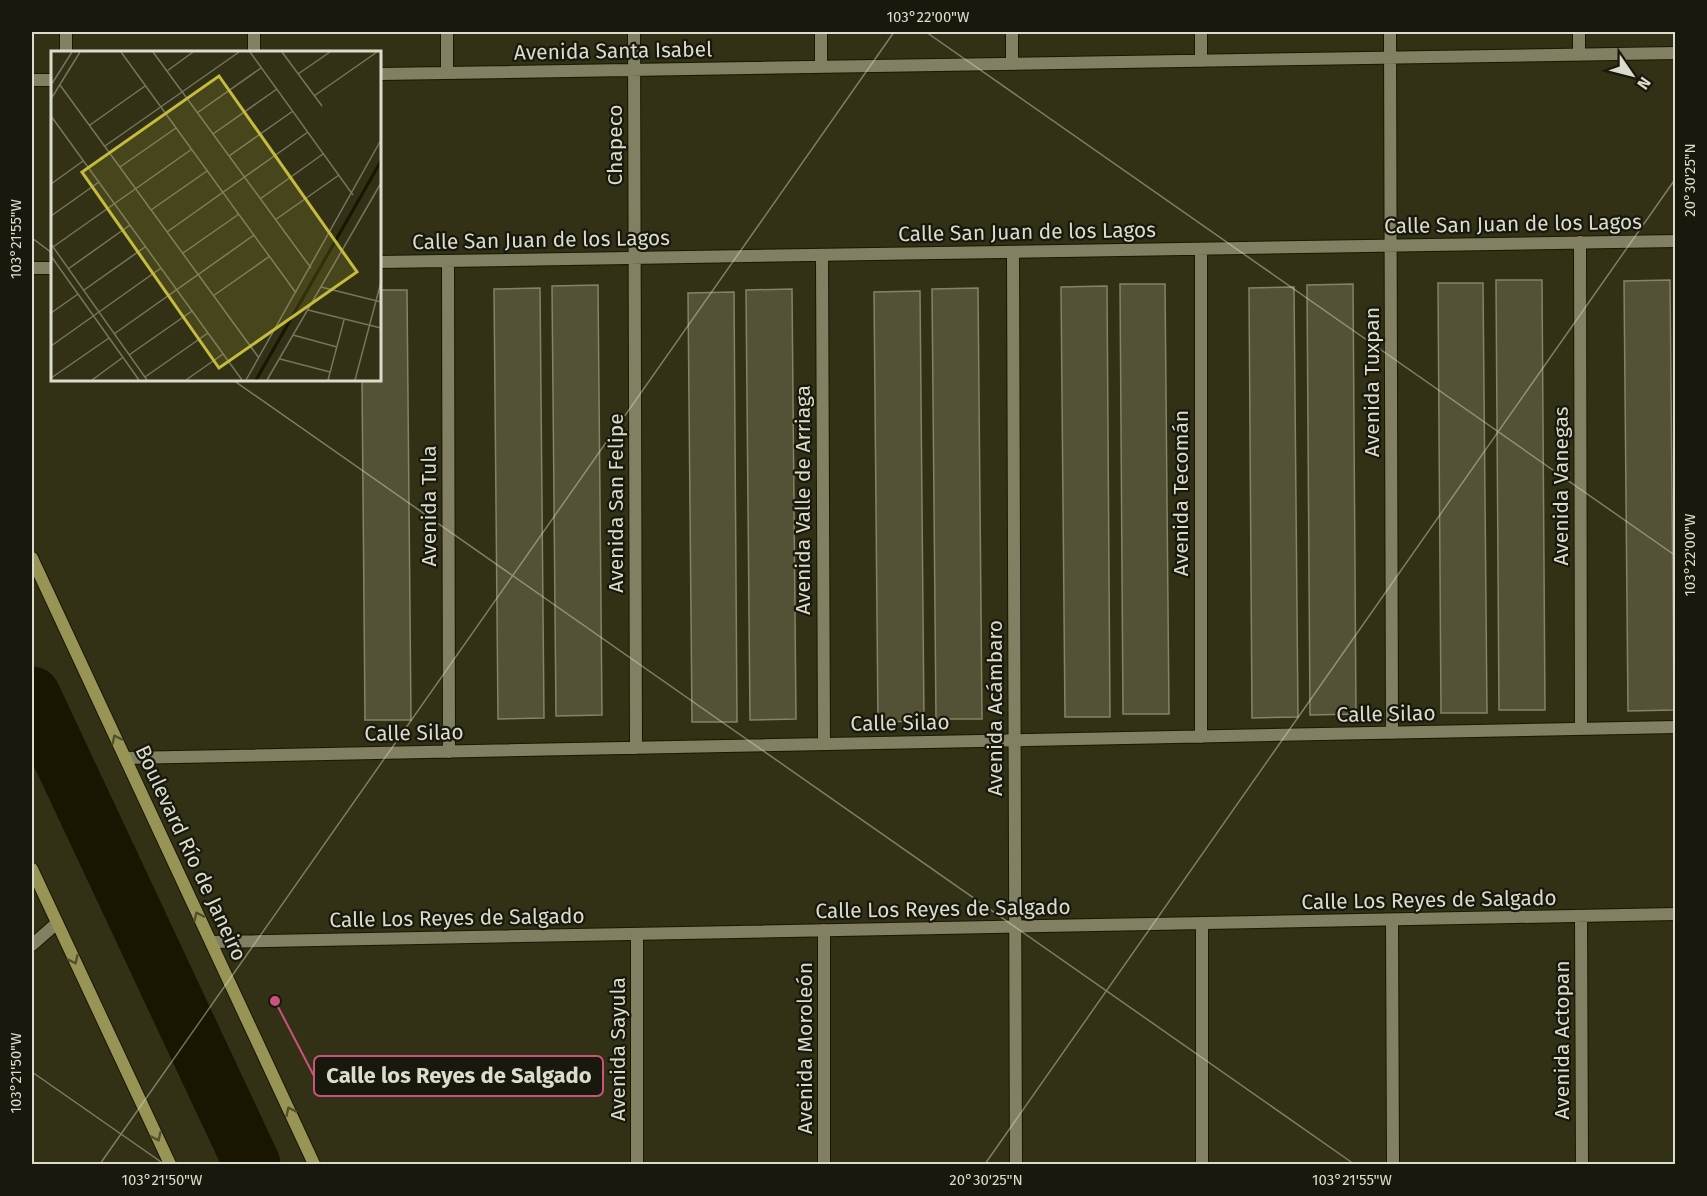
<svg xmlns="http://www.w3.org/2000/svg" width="1707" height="1196" viewBox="0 0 1707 1196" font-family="'Fira Sans',sans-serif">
  <rect width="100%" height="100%" fill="#323116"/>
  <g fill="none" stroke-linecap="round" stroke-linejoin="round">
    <!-- river -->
    <path stroke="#181600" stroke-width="57" d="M32,695L252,1164"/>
  </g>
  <!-- building -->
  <path fill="#535236" stroke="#848366" stroke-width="1.5" d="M1496,280H1542L1545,710H1499Z
    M1670,280L1674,710L1628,711L1624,281Z
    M1438,283H1483L1487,713H1441Z
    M1120,284H1165L1169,714H1123Z
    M1353,284L1356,714L1310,715L1307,285Z
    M598,285L602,715L556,716L552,286Z
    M1107,286L1110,717H1065L1061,287Z
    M1294,287L1298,717L1252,718L1249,288Z
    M540,288L544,718L498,719L494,289Z
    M978,288L982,719H936L932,289Z
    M792,289L796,719L750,720L746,290Z
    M380,290H407L411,720H365L362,380H380Z
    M920,291L924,721L878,722L874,292Z
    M734,292L737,722H692L688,293Z"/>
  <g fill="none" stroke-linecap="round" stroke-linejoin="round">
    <!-- street casing -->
    <g stroke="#1a1801" stroke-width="14">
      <path id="street" d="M254,32V52
        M447,32V73
        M634,32L636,748
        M821,32V67
        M1012,32V64
        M1201,32V61
        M1390,32L1392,733
        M1579,32V55
        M66,52V32
        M380,74L1676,53
        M32,80H52
        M1580,242L1581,729
        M1201,249V737
        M1013,252L1016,1164
        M822,255L824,744
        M448,261L449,752
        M380,262L1676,241
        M32,268H52
        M125,758L1676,727
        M1581,916L1582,1164
        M1392,920L1393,1164
        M1202,923V1164
        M824,930V1164
        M637,934V1164
        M211,942L1676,914
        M32,945L57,923"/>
    </g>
    <!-- secondary casing -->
    <g stroke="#1a1801" stroke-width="14">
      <path id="secondary" d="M32,558L314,1164
        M32,869L170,1164"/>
    </g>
    <!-- street -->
    <use href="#street" stroke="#828063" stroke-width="12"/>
    <!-- secondary -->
    <use href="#secondary" stroke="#989456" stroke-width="12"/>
  </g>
  <!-- one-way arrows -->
  <defs><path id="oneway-chevron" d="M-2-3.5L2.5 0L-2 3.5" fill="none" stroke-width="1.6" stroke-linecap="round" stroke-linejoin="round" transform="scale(1.5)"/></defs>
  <g stroke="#52502e">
    <use href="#oneway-chevron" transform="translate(116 739) rotate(-115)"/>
    <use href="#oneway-chevron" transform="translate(198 916) rotate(-115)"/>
    <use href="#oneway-chevron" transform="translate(74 960) rotate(65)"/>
    <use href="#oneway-chevron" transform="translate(290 1111) rotate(-115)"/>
    <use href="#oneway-chevron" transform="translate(157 1137) rotate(65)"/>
  </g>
  <!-- ticks -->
  <path fill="none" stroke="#dcdccc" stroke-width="1.5" stroke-opacity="0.45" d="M926,32L1676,556M32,238L52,253M233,380L1354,1164M32,1072L164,1164M100,1164L894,32M985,1164L1676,178"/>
  <g text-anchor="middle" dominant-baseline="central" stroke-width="4.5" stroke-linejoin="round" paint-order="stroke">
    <!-- street labels -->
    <g font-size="21" fill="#dcdccc" stroke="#19180d">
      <text transform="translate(613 51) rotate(-1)">Avenida Santa Isabel</text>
      <text transform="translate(615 145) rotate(-90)">Chapeco</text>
      <text transform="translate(1513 224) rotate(-1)">Calle San Juan de los Lagos</text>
      <text transform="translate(1027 232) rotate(-1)">Calle San Juan de los Lagos</text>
      <text transform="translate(541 240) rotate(-1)">Calle San Juan de los Lagos</text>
      <text transform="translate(1372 382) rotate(-90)">Avenida Tuxpan</text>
      <text transform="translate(1561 486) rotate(-90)">Avenida Vanegas</text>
      <text transform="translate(1181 493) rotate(-90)">Avenida Tecomán</text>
      <text transform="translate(803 500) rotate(-90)">Avenida Valle de Arriaga</text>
      <text transform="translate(616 503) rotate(-90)">Avenida San Felipe</text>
      <text transform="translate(429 506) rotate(-90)">Avenida Tula</text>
      <text transform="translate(995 708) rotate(-90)">Avenida Acámbaro</text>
      <text transform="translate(1386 714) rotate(-1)">Calle Silao</text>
      <text transform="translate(900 723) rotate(-1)">Calle Silao</text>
      <text transform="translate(414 733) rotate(-1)">Calle Silao</text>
      <text transform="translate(191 853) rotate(65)">Boulevard Río de Janeiro</text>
      <text transform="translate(1429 900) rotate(-1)">Calle Los Reyes de Salgado</text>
      <text transform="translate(943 909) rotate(-1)">Calle Los Reyes de Salgado</text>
      <text transform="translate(457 918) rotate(-1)">Calle Los Reyes de Salgado</text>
      <text transform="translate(1562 1040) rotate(-90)">Avenida Actopan</text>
      <text transform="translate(805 1048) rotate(-90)">Avenida Moroleón</text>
      <text transform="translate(618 1049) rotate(-90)">Avenida Sayula</text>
    </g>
  </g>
  <!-- overview -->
  <g transform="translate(51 51)">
    <rect width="330" height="330" fill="#323116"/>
    <path fill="none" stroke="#181600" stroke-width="3" d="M205,329L330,110"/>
    <path fill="none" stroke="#76755f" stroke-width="1.5" d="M70,1L245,242M102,1L260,217M199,1L302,144M231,1L271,55M116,20L142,1M247,23L279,1M0,34L21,1M9,34L208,307M263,45L326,1M0,48L29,1M146,62L210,17M0,65L191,329M39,74L94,35M162,83L226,38M54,95L188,1M178,105L242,60M69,116L125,77M0,133L32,110M209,148L272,103M100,159L156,120M0,165L48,131M224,169L288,124M116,181L257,81M0,193L96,329M2,196L141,98M132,202L188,163M0,205L88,329M17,218L79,174M270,236L330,251M33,239L94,196M162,245L219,205M257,259L330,277M0,262L27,243M63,283L203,184M242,284L286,296M0,295L110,217M78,304L141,260M229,308L279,321M94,326L157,282M0,327L58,287M41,329L71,307M135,329L172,303M195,329L330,89M216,329L330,132M277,329L293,269M304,329L330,231"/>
    <path fill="#c5bc3d" fill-opacity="0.15" stroke="#c5bc3d" stroke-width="3" d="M168,25L306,221L168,317L31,121Z"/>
    <rect width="330" height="330" fill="none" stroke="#dcdccc" stroke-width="3"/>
  </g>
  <!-- callouts -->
  <path fill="none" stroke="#ca537d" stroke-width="2" d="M275 1001L314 1076"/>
  <circle fill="#ca537d" stroke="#19180d" stroke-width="2" cx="275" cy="1001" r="6"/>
  <rect fill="#19180d" stroke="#ca537d" stroke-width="2" x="314" y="1056" width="289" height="40" rx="6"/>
  <g font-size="22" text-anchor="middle" font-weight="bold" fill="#dcdccc">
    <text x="459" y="1083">Calle los Reyes de Salgado</text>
  </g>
  <!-- border -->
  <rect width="1707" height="1196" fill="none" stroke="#19180d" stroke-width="66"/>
  <!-- north arrow -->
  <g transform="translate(1632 75) rotate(125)" stroke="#19180d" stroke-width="4.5" paint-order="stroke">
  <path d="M0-4.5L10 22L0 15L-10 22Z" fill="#dcdccc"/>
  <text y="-9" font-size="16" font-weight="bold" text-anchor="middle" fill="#dcdccc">N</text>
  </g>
  <rect x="33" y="33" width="1641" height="1130" fill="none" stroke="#dcdccc" stroke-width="2"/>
  <g font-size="15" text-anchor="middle" fill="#dcdccc">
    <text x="928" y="22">103°22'00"W</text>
    <text transform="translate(1690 180) rotate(-90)" y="5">20°30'25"N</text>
    <text transform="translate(16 239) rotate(-90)" y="5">103°21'55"W</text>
    <text transform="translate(1690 555) rotate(-90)" y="5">103°22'00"W</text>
    <text transform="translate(16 1073) rotate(-90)" y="5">103°21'50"W</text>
    <text x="162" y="1185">103°21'50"W</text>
    <text x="986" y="1185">20°30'25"N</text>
    <text x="1352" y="1185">103°21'55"W</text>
  </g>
</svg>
